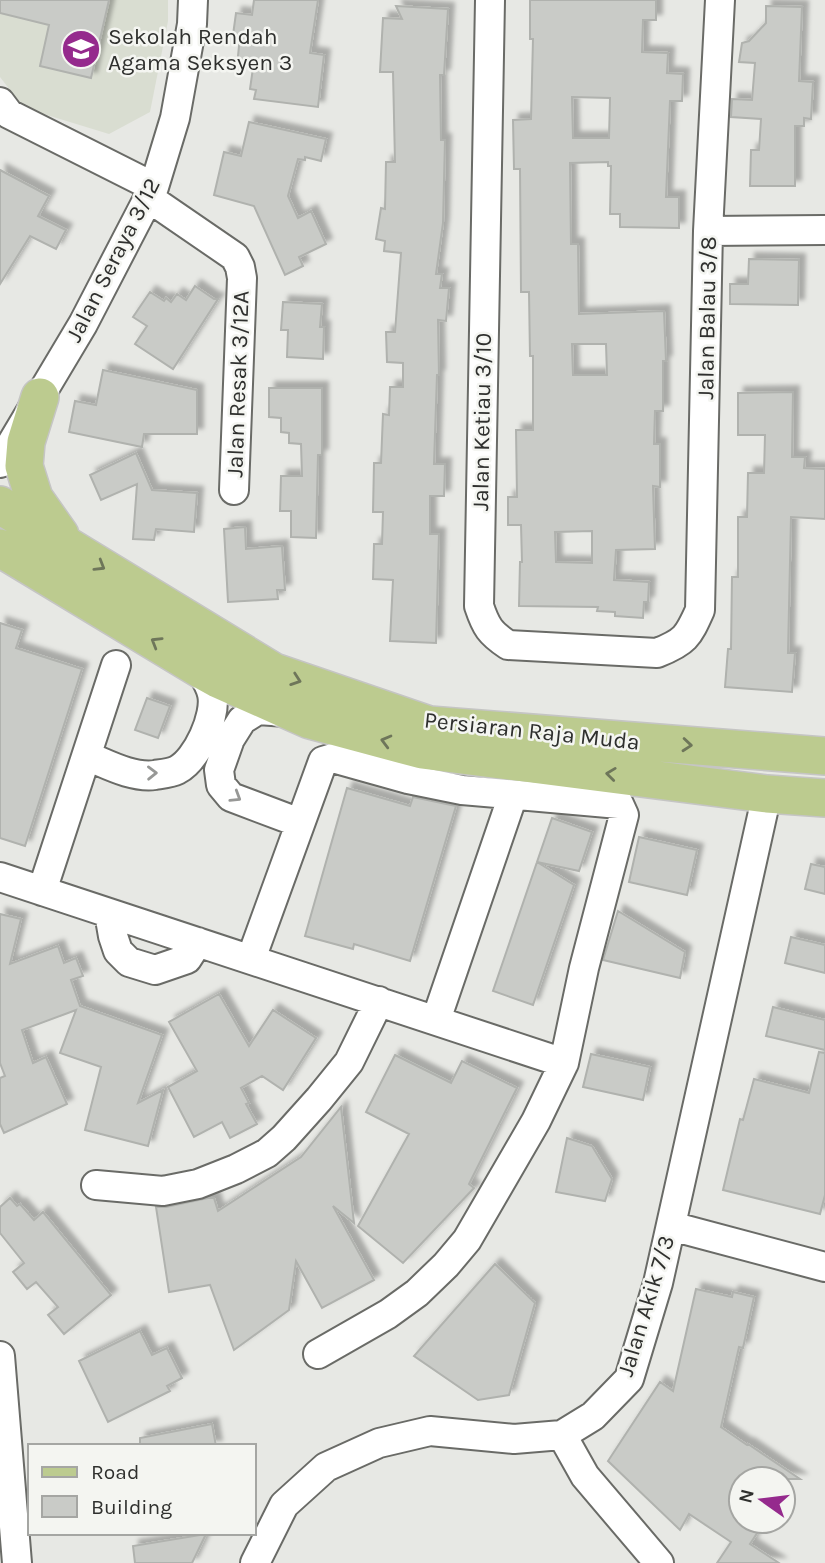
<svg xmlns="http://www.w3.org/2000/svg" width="825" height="1563" viewBox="0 0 825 1563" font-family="Karla,sans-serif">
  <defs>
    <filter id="shadow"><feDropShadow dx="6" dy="-6" stdDeviation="2" flood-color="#0004"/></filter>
  </defs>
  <rect width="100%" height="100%" fill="#e7e8e4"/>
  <!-- built -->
  <path fill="#d9ddd1" d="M0,0H168V21L150,112L109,134L24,108L0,77Z"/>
  <!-- building -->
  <path fill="#c9cbc7" stroke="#b0b2ae" stroke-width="2" fill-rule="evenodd" filter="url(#shadow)" d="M0,0H109L91,78L40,66L49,25L0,13Z
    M254,0H318L310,53L324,55L318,107L254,99L256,90L250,89L253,68L237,66L240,36L233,35L236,13L252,15Z
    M530,0H656V20H643L642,52L668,53L667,73L683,74L682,101H670L666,197H679V228L620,227V214H610L611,166H608V162L570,163L571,244H578L579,314L664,311L666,361H663V411H655L654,444H660V487L653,486L655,549L616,550L614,580L649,582L648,602H644L643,618L615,616V612L597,611L598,607L519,606L520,562H522L521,525H508V497H517L516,430H533V356H530L529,292H521L520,169H514L513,120L531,119L533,39H530ZM572,97L610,98L609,138H573ZM572,344H606L607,375H573ZM592,531V563L556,562L555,532Z
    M396,6L448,9L444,75H440L441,140H445L443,223L436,274H442L440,288H449L446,321L438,320L439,375H437L434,464H445L444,496H430V534H439L436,643L390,641L393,580L373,579L374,544H382L383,512H373L374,463H381L383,414L389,415L390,387H403V363L387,362L386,332H395L401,253L384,251L385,241L376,239L381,208L385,209L386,162H395L393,72H380L383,18L402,19Z
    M766,6L802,7L799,81L813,82L811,119L804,118V126H795V186H750L751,150H759L761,119L731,117L732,99L752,100L755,63L739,62L742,43L749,41L766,23Z
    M249,122L326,139L321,161L305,157V160L298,159L288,196L298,218L311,211L326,244L299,257L303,266L285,275L254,206L214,195L224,152L241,156Z
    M0,170L49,196L38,216L66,230L56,249L30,236L0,284Z
    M749,259L799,260L798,305L730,304V284H748Z
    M195,286L214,299H218L173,369L135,344L147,326L133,317L150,292L164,301L166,298L171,302L177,294L186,300Z
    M283,302L322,304L320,327H324L323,359L287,357L288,330H281Z
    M103,370L197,390V434H144L142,447L69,432L75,401L96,405Z
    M269,388H322V455H318L316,538L291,537V511H280L281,476H302L301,444L289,443V433L281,432V418L269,417Z
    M793,392L792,457H805L804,468L825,469V519L791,517L788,653H795L792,692L725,687L728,649H731L732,577H738V517H747L748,473H764L765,435H738V393Z
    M136,453L152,490L197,493L194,532L156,529L154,540L133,539L137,484L101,500L90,475Z
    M245,527L246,549L282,546L285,590H277L278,599L228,602L224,529Z
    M0,623L22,630L16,648L82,669L25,846L0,838Z
    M147,698L170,706L158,738L135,730Z
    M347,788L410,806L413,797L456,806L410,961L354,944L353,949L305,936Z
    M552,818L592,832L579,871L537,862Z
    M639,837L697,850L687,895L629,882Z
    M537,862L574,885L533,1005L493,991Z
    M811,864L825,867V894L805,889Z
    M618,911L685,952L680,978L603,960Z
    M0,914L21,919L10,964L58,946L64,963L76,958L83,976L71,980L80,1006L162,1035L138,1103L163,1090L148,1146L85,1130L101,1067L60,1053L76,1010L22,1030L33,1063L46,1057L67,1104L4,1133L0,1124V1078L5,1076L0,1063Z
    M791,937L825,945V973L785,963Z
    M219,994L249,1046L273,1010L316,1038L283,1090L262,1076L241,1088L249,1103L246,1104L257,1124L230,1138L222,1122L194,1137L168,1087L197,1071L169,1022Z
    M773,1007L825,1020V1050L766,1036Z
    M819,1052L825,1053V1195L820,1214L723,1190L740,1119L743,1120L754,1079L809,1093Z
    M591,1054L650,1067L643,1100L583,1087Z
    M395,1055L451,1083L462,1061L517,1088L469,1184L474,1188L403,1263L358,1226L409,1134L366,1112Z
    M341,1107L354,1223L333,1206L374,1280L322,1308L296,1261L289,1310L234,1350L210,1285L169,1292L156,1207H166L208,1198H214L218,1211L301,1157Z
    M567,1138L592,1146L612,1179L605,1201L556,1192Z
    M10,1198L17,1206L20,1204L34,1220L43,1212L111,1295L64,1334L48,1315L58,1307L36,1282L27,1289L13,1272L24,1263L0,1233V1207Z
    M495,1264L535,1303L509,1395L478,1400L414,1356Z
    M696,1289L732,1297L733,1292L754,1297L743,1348L739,1347L721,1427L747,1445L748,1444L800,1479H741V1521H765L750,1544L779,1563H717L731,1542L689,1514L680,1530L608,1461L660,1382L673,1391Z
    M140,1331L152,1355L167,1348L182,1378L167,1386L170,1391L108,1422L79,1361Z
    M212,1424L216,1446H140V1438Z
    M206,1534L192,1563H135L133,1546Z"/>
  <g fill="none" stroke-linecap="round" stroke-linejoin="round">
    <!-- minor casing -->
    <g stroke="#6a6b67" stroke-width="32">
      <path id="minor" d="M490,0L479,606C486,627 490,633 508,645L657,653C685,642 688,637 700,610L708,231L720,0
        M0,102L9,114L154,187
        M149,198L235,257L240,267L242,278L234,490
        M708,231L825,230
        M0,463L83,324L154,187L175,118L192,24L193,0
        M286,712L258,710L242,720L230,739L219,770L221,785L231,797L300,823
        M87,756C107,764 132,778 155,775C161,774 171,773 177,770C197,760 217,715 212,694C210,685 204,676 200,669
        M0,877L564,1063
        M42,891L116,665
        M109,913L113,936L118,951L129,962L155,970L187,959L198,942
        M251,959L323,761L333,758L408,779L462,790L619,804L624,815L584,968L564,1063L536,1121L467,1240L446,1265L417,1293L388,1314L318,1354
        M436,1020L513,795
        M96,1185L163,1191L198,1184L236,1169L267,1153L284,1138L319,1099L349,1062L379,1001
        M671,1226L825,1267
        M0,1356L17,1563
        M562,1435L585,1476L659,1563
        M255,1563L284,1505L326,1467L379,1443L430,1431L514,1439L562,1435L593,1416L629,1379L658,1283L767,794"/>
    </g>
    <!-- major casing -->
    <g stroke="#c5c5c4" stroke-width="40">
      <path id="major" d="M40,397L26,442L24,466L34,498L60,535
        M0,505L274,672L429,725L825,756
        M0,548L200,669L218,679L310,720L422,750L767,794L825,798"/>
    </g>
    <!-- minor -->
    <use href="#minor" stroke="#fff" stroke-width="28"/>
    <!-- major -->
    <use href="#major" stroke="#bccb8f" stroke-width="37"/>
  </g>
  <!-- one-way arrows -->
  <defs><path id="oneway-chevron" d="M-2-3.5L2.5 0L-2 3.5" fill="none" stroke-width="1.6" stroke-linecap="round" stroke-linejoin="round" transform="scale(1.75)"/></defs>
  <g stroke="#6e765a">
    <use href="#oneway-chevron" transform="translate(100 566) rotate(31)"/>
    <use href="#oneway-chevron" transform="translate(156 642) rotate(-149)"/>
    <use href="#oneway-chevron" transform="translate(296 680) rotate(19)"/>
    <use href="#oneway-chevron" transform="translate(386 741) rotate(-165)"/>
    <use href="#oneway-chevron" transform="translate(687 745) rotate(5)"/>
    <use href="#oneway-chevron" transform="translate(611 774) rotate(-173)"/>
  </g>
  <g stroke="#979896">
    <use href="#oneway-chevron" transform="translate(152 773) rotate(-1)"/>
    <use href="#oneway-chevron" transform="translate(236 797) rotate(32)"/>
  </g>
  <!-- icons -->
  <defs>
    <g id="school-disc" transform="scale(2.0125)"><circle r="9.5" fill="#952a8d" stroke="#f4f5f1"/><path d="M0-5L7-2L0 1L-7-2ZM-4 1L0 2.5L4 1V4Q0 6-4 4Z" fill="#fff"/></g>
  </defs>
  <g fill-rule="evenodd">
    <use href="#school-disc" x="81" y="49"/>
  </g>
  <g text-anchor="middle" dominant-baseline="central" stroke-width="5" stroke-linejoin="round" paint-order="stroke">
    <!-- poi labels -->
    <g font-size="23" fill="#2f302e" stroke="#f4f5f1" text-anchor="start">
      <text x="108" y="36">Sekolah Rendah<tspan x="108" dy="26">Agama Seksyen 3</tspan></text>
    </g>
    <!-- street labels -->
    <g font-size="23" fill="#2f302e" stroke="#f4f5f1">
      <text transform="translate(113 260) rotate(-63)">Jalan Seraya 3/12</text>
      <text transform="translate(707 318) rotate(-89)">Jalan Balau 3/8</text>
      <text transform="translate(238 384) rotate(-88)">Jalan Resak 3/12A</text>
      <text transform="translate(482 422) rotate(-89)">Jalan Ketiau 3/10</text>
      <text transform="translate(532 731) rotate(6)">Persiaran Raja Muda</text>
      <text transform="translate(646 1306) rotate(-73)">Jalan Akik 7/3</text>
    </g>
  </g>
  <!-- legend -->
  <rect x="28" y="1444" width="228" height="91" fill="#f4f5f1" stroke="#a5a6a3" stroke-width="2"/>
  <rect x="42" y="1467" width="35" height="10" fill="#bccb8f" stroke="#a5a6a3" stroke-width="2"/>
  <text x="91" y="1479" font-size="21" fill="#2f302e">Road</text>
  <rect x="42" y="1496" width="35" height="21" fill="#c9cbc7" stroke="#a5a6a3" stroke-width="2"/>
  <text x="91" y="1514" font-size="21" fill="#2f302e">Building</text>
  <!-- north arrow -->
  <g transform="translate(762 1500) rotate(284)"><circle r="33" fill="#f4f5f1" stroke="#a5a6a3" stroke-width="2"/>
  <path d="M0-5L12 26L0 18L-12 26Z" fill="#952a8d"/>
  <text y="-10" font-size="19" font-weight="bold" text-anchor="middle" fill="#2f302e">N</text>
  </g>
</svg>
